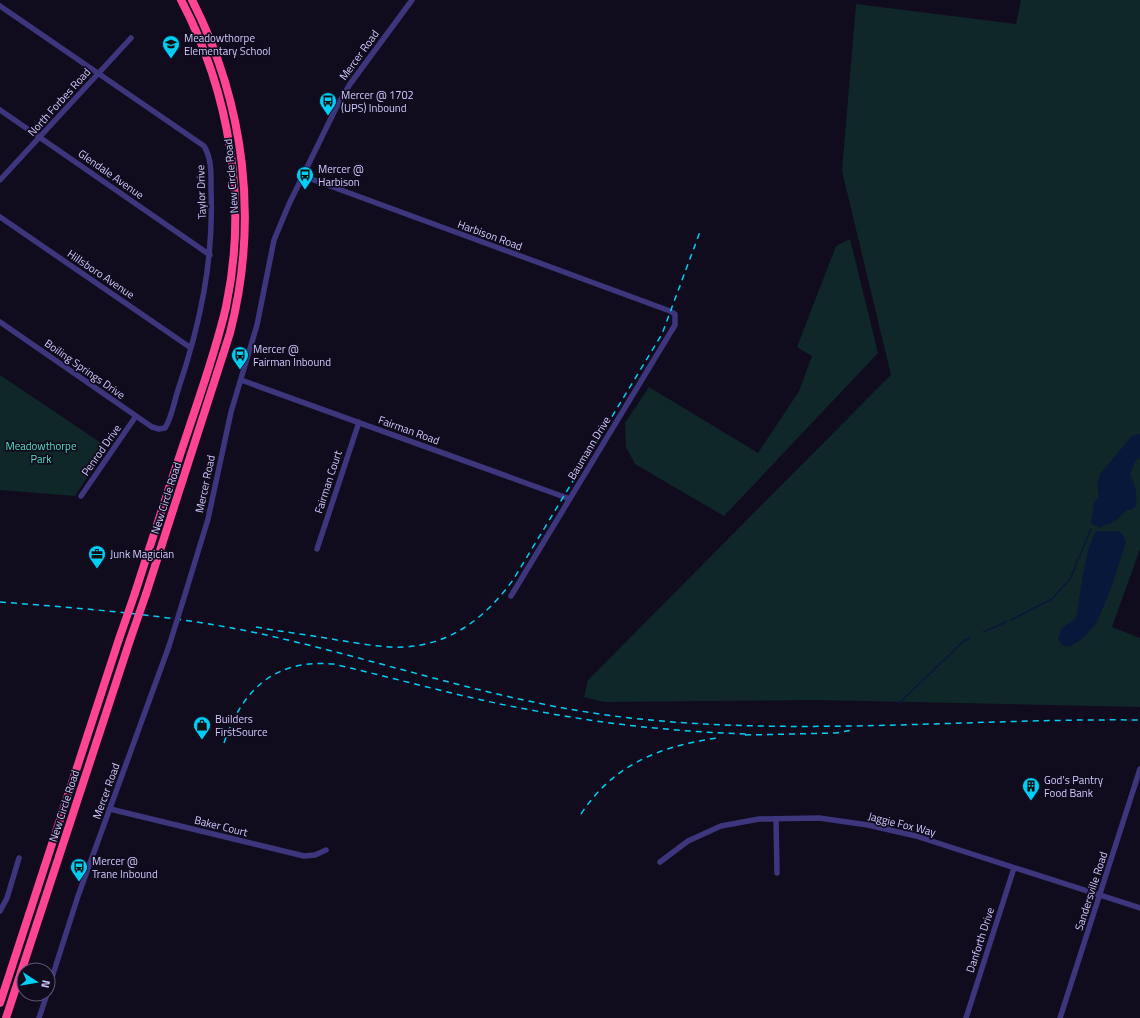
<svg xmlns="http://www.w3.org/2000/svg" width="1140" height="1018" viewBox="0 0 1140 1018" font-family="'Titillium Web',sans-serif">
  <rect width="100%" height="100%" fill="#100c1e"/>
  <!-- green -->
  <path fill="#0f2728" d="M1021,0H1140V549L1112,627L1140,638V707L816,700L604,702L584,697L588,680L891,375L842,171L856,4L1016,24Z
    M850,239L878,353L724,516L635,464L626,447L625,423L649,387L758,453L799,391L812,356L797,347L836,246Z
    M0,375L107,447L75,496L0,490Z"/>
  <!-- water -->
  <path fill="#08183a" d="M1140,434V457L1135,462L1130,475C1136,486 1137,494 1136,506L1131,510H1127L1115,521L1099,528L1091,523L1094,502L1099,497L1097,485L1100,474L1132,436Z
    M1097,531H1118L1124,536L1126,542L1112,586L1096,624L1082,639L1070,647L1062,645L1058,639L1061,629L1076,618C1080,601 1085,542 1097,531Z"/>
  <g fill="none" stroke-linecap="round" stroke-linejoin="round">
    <!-- stream -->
    <path stroke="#08183a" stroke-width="1.5" d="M1011,620L1052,599L1070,579L1091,529
      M983,632L1006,622
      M899,703L964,641L970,638"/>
    <!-- minor -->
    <path stroke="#3d367d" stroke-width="5.5" d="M0,6L204,146C212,159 211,175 211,190C214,260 200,325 178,390C174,402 172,417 165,428L159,429L152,427L0,322
      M0,110L210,255
      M303,176L670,311L675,314V325L511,596
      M0,180L131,38
      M0,217L191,348
      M241,380L570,499
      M81,496L136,416
      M317,549L359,422
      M183,601L208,519L231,412L257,325L274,240L289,204L336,108L350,84L412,0
      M110,809L304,856L315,855L326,850
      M776,819L777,873
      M660,862L688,841L721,826L759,819L819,818L868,825L916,836L1140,908
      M0,911L7,898L19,858
      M48,990L78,896L169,646
      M39,1018L47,994
      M966,1018L1014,868
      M1060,1018L1140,769"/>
    <!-- highway -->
    <path stroke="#ff4493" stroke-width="8" d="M135,593C152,540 169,487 187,434C201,392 216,350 226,307C248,203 230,93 181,0
      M146,594L230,333C259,220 245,104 192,0
      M0,1003L119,639
      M6,1018L130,640"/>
    <!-- rail -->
    <path stroke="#00cef4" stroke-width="1.5" stroke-dasharray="6 5" stroke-linecap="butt" d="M0,602C92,609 185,616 275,637C388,663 498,701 614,716C788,738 965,718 1140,720
      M256,627C283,632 310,635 337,640C358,643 381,648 403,647C451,645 486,617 513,580L662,334L701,229
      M745,735L836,733L853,730
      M224,743C242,690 274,659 333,664C399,679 464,698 531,710C603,724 676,732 750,734
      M581,814C613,765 660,746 717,738"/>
    <!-- minor-bridge -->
    <path stroke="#3d367d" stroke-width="5.5" d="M169,646L183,601"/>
    <!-- highway-bridge -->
    <path stroke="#ff4493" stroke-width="8" d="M119,639L135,593
      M130,640L146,594"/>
  </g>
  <!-- icons -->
  <defs>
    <g id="school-pin" transform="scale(0.9)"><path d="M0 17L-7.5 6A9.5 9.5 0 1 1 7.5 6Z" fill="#00cef4" stroke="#100c1e"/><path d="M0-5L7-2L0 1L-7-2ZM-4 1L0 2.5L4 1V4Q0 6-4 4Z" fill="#111"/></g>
    <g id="bus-pin" transform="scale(0.9)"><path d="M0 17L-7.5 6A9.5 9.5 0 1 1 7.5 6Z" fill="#00cef4" stroke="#100c1e"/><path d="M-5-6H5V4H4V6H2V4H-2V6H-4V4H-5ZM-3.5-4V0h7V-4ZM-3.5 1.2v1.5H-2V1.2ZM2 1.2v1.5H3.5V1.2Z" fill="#111"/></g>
    <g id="office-pin" transform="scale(0.9)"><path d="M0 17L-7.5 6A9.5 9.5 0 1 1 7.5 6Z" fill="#00cef4" stroke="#100c1e"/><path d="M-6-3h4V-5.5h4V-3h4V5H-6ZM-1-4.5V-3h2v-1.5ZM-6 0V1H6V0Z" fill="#111"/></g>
    <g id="shop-pin" transform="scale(0.9)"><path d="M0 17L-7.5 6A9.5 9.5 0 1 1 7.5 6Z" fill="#00cef4" stroke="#100c1e"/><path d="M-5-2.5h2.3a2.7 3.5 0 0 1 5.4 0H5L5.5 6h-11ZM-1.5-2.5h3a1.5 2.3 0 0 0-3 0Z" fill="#111"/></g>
    <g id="building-pin" transform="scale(0.9)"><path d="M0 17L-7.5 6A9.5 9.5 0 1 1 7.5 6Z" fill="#00cef4" stroke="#100c1e"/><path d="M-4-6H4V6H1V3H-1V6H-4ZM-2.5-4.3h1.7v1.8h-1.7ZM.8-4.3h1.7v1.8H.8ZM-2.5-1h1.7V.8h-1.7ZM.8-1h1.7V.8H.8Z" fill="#111"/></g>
  </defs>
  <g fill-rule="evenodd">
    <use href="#school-pin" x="171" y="44"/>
    <use href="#bus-pin" x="328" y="101"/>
    <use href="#bus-pin" x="305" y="175"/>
    <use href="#bus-pin" x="240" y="355"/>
    <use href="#office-pin" x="97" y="554"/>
    <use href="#shop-pin" x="202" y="725"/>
    <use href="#building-pin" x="1031" y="786"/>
    <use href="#bus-pin" x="79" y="867"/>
  </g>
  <g text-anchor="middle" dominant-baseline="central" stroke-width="3.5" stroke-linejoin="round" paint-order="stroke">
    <!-- poi labels -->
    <g font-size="11" fill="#d2c9ff" stroke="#100c1e" text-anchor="start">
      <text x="184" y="38">Meadowthorpe<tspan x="184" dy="13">Elementary School</tspan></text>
      <text x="341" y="95">Mercer @ 1702<tspan x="341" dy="13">(UPS) Inbound</tspan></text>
      <text x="318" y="169">Mercer @<tspan x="318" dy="13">Harbison</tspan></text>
      <text x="253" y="349">Mercer @<tspan x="253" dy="13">Fairman Inbound</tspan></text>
      <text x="110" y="554">Junk Magician</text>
      <text x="215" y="719">Builders<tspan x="215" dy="13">FirstSource</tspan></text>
      <text x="1044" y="780">God's Pantry<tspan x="1044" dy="13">Food Bank</tspan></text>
      <text x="92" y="861">Mercer @<tspan x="92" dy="13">Trane Inbound</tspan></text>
    </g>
    <!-- street labels -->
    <g font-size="11" fill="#d2c9ff" stroke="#100c1e">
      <text transform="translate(359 55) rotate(-54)">Mercer Road</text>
      <text transform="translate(59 102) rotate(-48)">North Forbes Road</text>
      <text transform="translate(111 174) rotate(35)">Glendale Avenue</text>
      <text transform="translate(231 176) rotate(-95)">New Circle Road</text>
      <text transform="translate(201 192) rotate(-92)">Taylor Drive</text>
      <text transform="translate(490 235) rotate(20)">Harbison Road</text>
      <text transform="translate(101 274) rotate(34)">Hillsboro Avenue</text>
      <text transform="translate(85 369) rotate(35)">Boiling Springs Drive</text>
      <text transform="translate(409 430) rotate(20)">Fairman Road</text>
      <text transform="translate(589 448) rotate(-59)">Baumann Drive</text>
      <text transform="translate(101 450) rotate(-55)">Penrod Drive</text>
      <text transform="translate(328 482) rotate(-72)">Fairman Court</text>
      <text transform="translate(205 484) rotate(-78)">Mercer Road</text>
      <text transform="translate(166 498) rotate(-72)">New Circle Road</text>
      <text transform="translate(106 791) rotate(-70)">Mercer Road</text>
      <text transform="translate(64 806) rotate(-72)">New Circle Road</text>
      <text transform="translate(902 824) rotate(14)">Jaggie Fox Way</text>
      <text transform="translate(221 826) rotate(14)">Baker Court</text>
      <text transform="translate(1091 891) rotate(-72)">Sandersville Road</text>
      <text transform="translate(980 940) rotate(-72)">Danforth Drive</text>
    </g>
    <!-- park labels -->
    <g font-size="11" fill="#55dfc4" stroke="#100c1e">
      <text x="41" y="446">Meadowthorpe<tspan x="41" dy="13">Park</tspan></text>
    </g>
  </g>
  <!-- north arrow -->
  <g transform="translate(36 982) rotate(102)"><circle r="19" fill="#100c1e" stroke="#5e5878"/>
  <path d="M0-3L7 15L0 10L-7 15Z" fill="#00cef4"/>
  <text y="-6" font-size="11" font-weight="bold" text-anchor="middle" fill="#d2c9ff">N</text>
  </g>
</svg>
